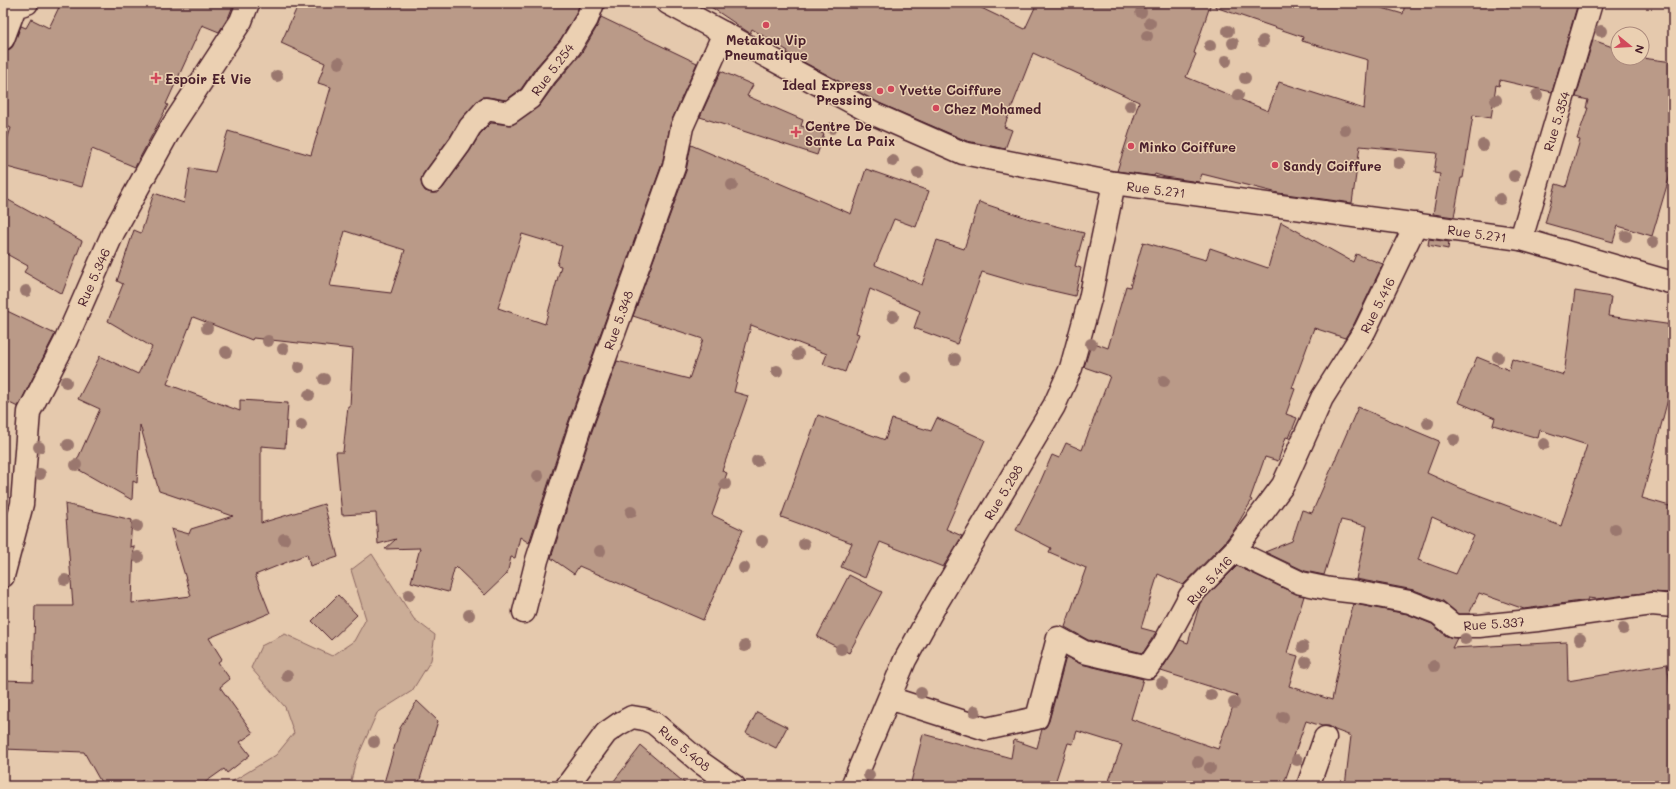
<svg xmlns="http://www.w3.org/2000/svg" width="1676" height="789" viewBox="0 0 1676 789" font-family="Mali,sans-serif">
  <rect width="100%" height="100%" fill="#e5c9ad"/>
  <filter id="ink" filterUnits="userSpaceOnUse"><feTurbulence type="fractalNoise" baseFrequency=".025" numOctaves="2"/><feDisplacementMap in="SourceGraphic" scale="8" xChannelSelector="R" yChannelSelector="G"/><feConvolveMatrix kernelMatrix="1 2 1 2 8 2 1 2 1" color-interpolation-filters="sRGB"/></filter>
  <g filter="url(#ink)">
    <!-- green -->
    <path fill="#cbad97" stroke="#8a6661" d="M372,554L414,619L435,635L431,660L412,691L377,713L355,763L350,786H230L233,781L276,755L294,733L285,707L251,668L261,646L285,634L332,656L354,641L366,619L351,570Z"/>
    <!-- building -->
    <path fill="#ba9a88" stroke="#4a1f2b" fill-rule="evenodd" d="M61,3H234L229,16L219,32L202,25L166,104L168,105L135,167L92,149L82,187L3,166V152L11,128L3,124V51L11,48L21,26L26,28L31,19L49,28Z
      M299,3H580L576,14L560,40L536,67L521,89L506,100L488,97H482L461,119L450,137L423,174L421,180L422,186L425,191L431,193H438L443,188L470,151L480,134L491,123L512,125L540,105L556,83L581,54L598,25L601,17L697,63L671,122L662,164L568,423L529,543L520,537L515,558L511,557L507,574L485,595L455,566L448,592L411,582L420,548L385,549L396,539L378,544L376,513L342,515L336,452H343L348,406H350L353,349L253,338L252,340L193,317L167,384L240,411V400L288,403L285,448L261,446V523L324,504L338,557L310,566L307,554L255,575L270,613L209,638L222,659L218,662L230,679L220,687L253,733L240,742L250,755L227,773L224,769L200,786H149L144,780L132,786H103L84,752L3,749V680L33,681L35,606H73L65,504L132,520L130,547L134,546L132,603L191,596L171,529L189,534L191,529L233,516L159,491L140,425L137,483L133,481L132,500L74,467L100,409L78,399L100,356L138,374L152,347L108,321L123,284L117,281L134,230L141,233L154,193L184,203L190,168L215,172L228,131L311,155L331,87L318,83L325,63L281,43ZM345,231L405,250L391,293L330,286ZM522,234L562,246L557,265L561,266L545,324L498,308Z
      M705,3H971L1025,29L1037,3H1211L1194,53L1196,54L1186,77L1268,111L1279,82L1364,109L1368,60L1302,41L1303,37L1215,7L1216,3H1365L1403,14L1405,3H1578L1552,92L1500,80L1499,86L1496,85L1491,118L1473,115L1463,178H1461L1454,217L1433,214L1440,174L1434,173L1437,153L1360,146L1352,203L1278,193L1202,174L1199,182L1165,177L1155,174L1154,176L1117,171L1139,102L1033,53L1004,127L1012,130L1005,149L967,141L879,103L787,53L788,51L752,29L750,33L748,32Z
      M1593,40L1618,49V58H1642L1673,62V165L1652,236L1618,226L1613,242L1545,223L1556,184L1566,187L1580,140L1577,139L1588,108H1586L1588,100L1576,97Z
      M721,71L753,85L747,96L803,120L801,126L824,134L817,155L700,117Z
      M691,145L851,214L866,169L929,191L916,227L894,219L875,265L922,285L937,240L964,249L979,202L1033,220L1084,233L1075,266L1081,268L1075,296L1023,284L982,272L957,344L914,328L920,311L870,289L856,333L859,334L845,372L823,364L827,354L751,325L734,392L748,396L722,471L727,473L712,515L743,530L703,620L579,566L574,574L551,558L592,431L617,361L689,379L703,339L633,316L686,171Z
      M3,197L82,241L62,294L24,272L28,266L3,252Z
      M1281,222L1353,262L1356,254L1383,264L1354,324L1345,338L1314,328L1292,388L1295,389L1286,414L1297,418L1289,438L1286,437L1278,461L1265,457L1250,499L1252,500L1234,530L1224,543L1183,585L1158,574L1141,628L1156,632L1143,653L1088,640L1065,627L1086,568L1049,552L1051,548L1016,530L1038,487L1052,455L1059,458L1066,443L1082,450L1110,376L1084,367L1092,342L1108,348L1126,286L1130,287L1143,242L1206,260L1210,248L1268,268Z
      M1429,239L1449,242L1448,249L1428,245Z
      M1575,291L1611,297L1608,316L1673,325V380L1642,498L1673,507V593L1650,592L1596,599L1588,598V600L1524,609L1479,593L1469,614H1458L1443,601L1414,590L1356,579L1367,526L1341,520L1324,575L1305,571L1265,552L1292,541L1302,510L1312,513L1358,407L1439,441L1427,473L1460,488L1561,526L1587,445L1540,430L1538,438L1493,425L1495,418L1458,402L1477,357L1509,370L1512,359L1564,375ZM1432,517L1474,536L1456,574L1418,560Z
      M3,309L55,334L18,407L3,400Z
      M818,415L885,440L892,419L931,431L937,418L985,440L946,529L962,536L943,567L880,542L865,578L841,567L852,543L781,517Z
      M1237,566L1296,594L1304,596L1287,653L1298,656L1289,686L1332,700L1346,630L1354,604L1407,614L1432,624L1446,636L1457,638L1452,648L1567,642L1568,681L1667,664L1673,702V786H1345L1351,736L1335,730L1329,726H1322L1306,721L1283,786H1107L1122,745L1077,731L1073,744L1068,743L1054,786H910L923,734L1011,758L1014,740L1037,748L1042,729L1046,727L1049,721L1066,657L1081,664L1143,679L1131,719L1218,749L1237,695L1161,671L1180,640L1188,643L1200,603Z
      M849,575L882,592L849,653L817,637Z
      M338,595L357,615L331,640L312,621Z
      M417,701L438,721L418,786H383L400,728Z
      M757,712L787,727L776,748L746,733Z
      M641,746L688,786H610Z"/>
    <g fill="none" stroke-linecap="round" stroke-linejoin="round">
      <!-- minor casing -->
      <g stroke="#4a1f2b" stroke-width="25">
        <path id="minor" d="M3,39L15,7L27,3
          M433,181L460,144L470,127L486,109L509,113L530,98L546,75L570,47L587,19L593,3
          M1521,239L1591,3
          M1234,551L1301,583L1330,589L1356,592L1410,602L1438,613L1454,626H1479L1538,620L1652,604L1673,606
          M3,576L22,504L29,412L65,342L113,233L171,128L241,21L248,3
          M524,612L537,560L580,427L674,167L682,127L724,33
          M889,698L986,729L1037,718L1058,638L1084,652L1148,667L1164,644L1190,596L1234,551L1283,485L1322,398L1365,330L1416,224
          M567,786L606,733L619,724L632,717L644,719L654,723L700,762L734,786
          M852,786L905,660L936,604L1054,406L1071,368L1090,299L1114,183
          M1308,786L1325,738"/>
      </g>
      <!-- tertiary casing -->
      <g stroke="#4a1f2b" stroke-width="25">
        <path id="tertiary" d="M668,3L874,114L963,153L1114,183L1521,239L1673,283"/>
      </g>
      <!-- minor -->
      <use href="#minor" stroke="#ebd0b2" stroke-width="22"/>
      <!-- tertiary -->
      <use href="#tertiary" stroke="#ebd0b2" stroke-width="22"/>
    </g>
    <!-- trees -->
    <g fill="#9a776e">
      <circle cx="1141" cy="12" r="6"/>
      <circle cx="1150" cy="23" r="6"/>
      <circle cx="1228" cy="31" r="6"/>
      <circle cx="1601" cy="31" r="6"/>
      <circle cx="1147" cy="36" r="6"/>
      <circle cx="1263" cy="41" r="6"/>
      <circle cx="1233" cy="43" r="6"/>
      <circle cx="1210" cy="46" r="6"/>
      <circle cx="1226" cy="61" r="6"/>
      <circle cx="339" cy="63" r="6"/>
      <circle cx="277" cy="76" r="6"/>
      <circle cx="1245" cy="78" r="6"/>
      <circle cx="1238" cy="95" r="6"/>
      <circle cx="1537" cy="95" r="6"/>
      <circle cx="1496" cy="100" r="6"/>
      <circle cx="1130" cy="106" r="6"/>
      <circle cx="832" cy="128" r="6"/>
      <circle cx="1345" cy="130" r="6"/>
      <circle cx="1483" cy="145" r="6"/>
      <circle cx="893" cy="161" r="6"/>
      <circle cx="1399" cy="163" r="6"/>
      <circle cx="918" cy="173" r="6"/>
      <circle cx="1514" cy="176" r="6"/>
      <circle cx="732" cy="185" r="6"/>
      <circle cx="1500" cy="199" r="6"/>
      <circle cx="1626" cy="236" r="6"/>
      <circle cx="1653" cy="242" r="6"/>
      <circle cx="26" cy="291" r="6"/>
      <circle cx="893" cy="316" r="6"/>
      <circle cx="207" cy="328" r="6"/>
      <circle cx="268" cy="341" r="6"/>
      <circle cx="1091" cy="344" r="6"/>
      <circle cx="283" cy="349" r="6"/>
      <circle cx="226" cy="352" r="6"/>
      <circle cx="798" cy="354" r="6"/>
      <circle cx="1498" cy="357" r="6"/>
      <circle cx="955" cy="359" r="6"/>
      <circle cx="299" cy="367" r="6"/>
      <circle cx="777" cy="371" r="6"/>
      <circle cx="906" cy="378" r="6"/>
      <circle cx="324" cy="379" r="6"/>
      <circle cx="1164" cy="381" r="6"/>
      <circle cx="66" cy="382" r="6"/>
      <circle cx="309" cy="395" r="6"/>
      <circle cx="1428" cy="423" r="6"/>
      <circle cx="301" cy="425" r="6"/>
      <circle cx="1454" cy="440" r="6"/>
      <circle cx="1544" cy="444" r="6"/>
      <circle cx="68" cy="445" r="6"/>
      <circle cx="39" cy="447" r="6"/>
      <circle cx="757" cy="461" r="6"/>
      <circle cx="76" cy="465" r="6"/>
      <circle cx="40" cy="474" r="6"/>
      <circle cx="538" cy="476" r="6"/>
      <circle cx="725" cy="484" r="6"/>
      <circle cx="631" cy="512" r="6"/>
      <circle cx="137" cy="526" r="6"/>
      <circle cx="1615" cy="529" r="6"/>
      <circle cx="284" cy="539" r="6"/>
      <circle cx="762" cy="541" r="6"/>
      <circle cx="804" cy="544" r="6"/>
      <circle cx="600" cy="551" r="6"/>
      <circle cx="138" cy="557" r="6"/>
      <circle cx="744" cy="568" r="6"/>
      <circle cx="65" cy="580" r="6"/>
      <circle cx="409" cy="595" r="6"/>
      <circle cx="469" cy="615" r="6"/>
      <circle cx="1623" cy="629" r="6"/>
      <circle cx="1465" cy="639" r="6"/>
      <circle cx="1580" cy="639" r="6"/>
      <circle cx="745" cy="646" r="6"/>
      <circle cx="1303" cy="647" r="6"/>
      <circle cx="841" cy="649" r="6"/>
      <circle cx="1306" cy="662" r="6"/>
      <circle cx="1434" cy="666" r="6"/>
      <circle cx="287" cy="676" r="6"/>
      <circle cx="1162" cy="683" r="6"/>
      <circle cx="921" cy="693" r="6"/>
      <circle cx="1211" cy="695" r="6"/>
      <circle cx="1234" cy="703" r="6"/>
      <circle cx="975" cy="711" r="6"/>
      <circle cx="1283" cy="717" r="6"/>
      <circle cx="374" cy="742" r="6"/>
      <circle cx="1297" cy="760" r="6"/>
      <circle cx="1198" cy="762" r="6"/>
      <circle cx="1210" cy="768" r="6"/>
      <circle cx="869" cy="775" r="6"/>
    </g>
  </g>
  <!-- markers -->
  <g fill="#d1495b" stroke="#ebd0b2" stroke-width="1.5">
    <circle cx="766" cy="25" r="4"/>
    <path d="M154 72h4v4h4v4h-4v4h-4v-4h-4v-4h4z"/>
    <circle cx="891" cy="89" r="4"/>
    <circle cx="880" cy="91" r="4"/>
    <circle cx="936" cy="108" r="4"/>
    <path d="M794 126h4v4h4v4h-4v4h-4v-4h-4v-4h4z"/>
    <circle cx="1131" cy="146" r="4"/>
    <circle cx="1275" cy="165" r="4"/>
  </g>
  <g text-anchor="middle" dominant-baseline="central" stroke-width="3" stroke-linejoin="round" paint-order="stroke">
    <!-- poi labels -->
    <g font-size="13" font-weight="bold" fill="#4a1f2b" stroke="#ebd0b2" text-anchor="start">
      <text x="766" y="39" text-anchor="middle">Metakou Vip<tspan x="766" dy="15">Pneumatique</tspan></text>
      <text x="165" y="78">Espoir Et Vie</text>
      <text x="872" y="84" text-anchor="end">Ideal Express<tspan x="872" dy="15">Pressing</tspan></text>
      <text x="899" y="89">Yvette Coiffure</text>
      <text x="944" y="108">Chez Mohamed</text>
      <text x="805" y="125">Centre De<tspan x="805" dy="15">Sante La Paix</tspan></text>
      <text x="1139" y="146">Minko Coiffure</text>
      <text x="1283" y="165">Sandy Coiffure</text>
    </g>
    <!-- street labels -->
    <g font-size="13" fill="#4a1f2b" stroke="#ebd0b2">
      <text transform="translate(552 69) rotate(-53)">Rue 5.254</text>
      <text transform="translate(1556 121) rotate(-73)">Rue 5.354</text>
      <text transform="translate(1156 189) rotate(7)">Rue 5.271</text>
      <text transform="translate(1477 233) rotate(8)">Rue 5.271</text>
      <text transform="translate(93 277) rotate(-66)">Rue 5.346</text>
      <text transform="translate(1377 305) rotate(-63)">Rue 5.416</text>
      <text transform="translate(618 320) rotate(-70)">Rue 5.348</text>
      <text transform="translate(1003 492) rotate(-59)">Rue 5.298</text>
      <text transform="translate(1209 580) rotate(-48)">Rue 5.416</text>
      <text transform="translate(1494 623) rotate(-4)">Rue 5.337</text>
      <text transform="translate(685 748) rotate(40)">Rue 5.408</text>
    </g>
  </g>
  <!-- margin -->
  <rect width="1676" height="789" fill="none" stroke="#ebd0b2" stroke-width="16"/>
  <rect x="8" y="8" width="1660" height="773" fill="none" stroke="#4a1f2b" stroke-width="1.5" filter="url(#ink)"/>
  <!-- north arrow -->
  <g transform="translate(1630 46) rotate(108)"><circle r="19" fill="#ebd0b2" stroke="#ab897c"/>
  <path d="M0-3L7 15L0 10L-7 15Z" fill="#d1495b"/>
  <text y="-6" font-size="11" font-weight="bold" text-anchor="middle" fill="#4a1f2b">N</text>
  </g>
</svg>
